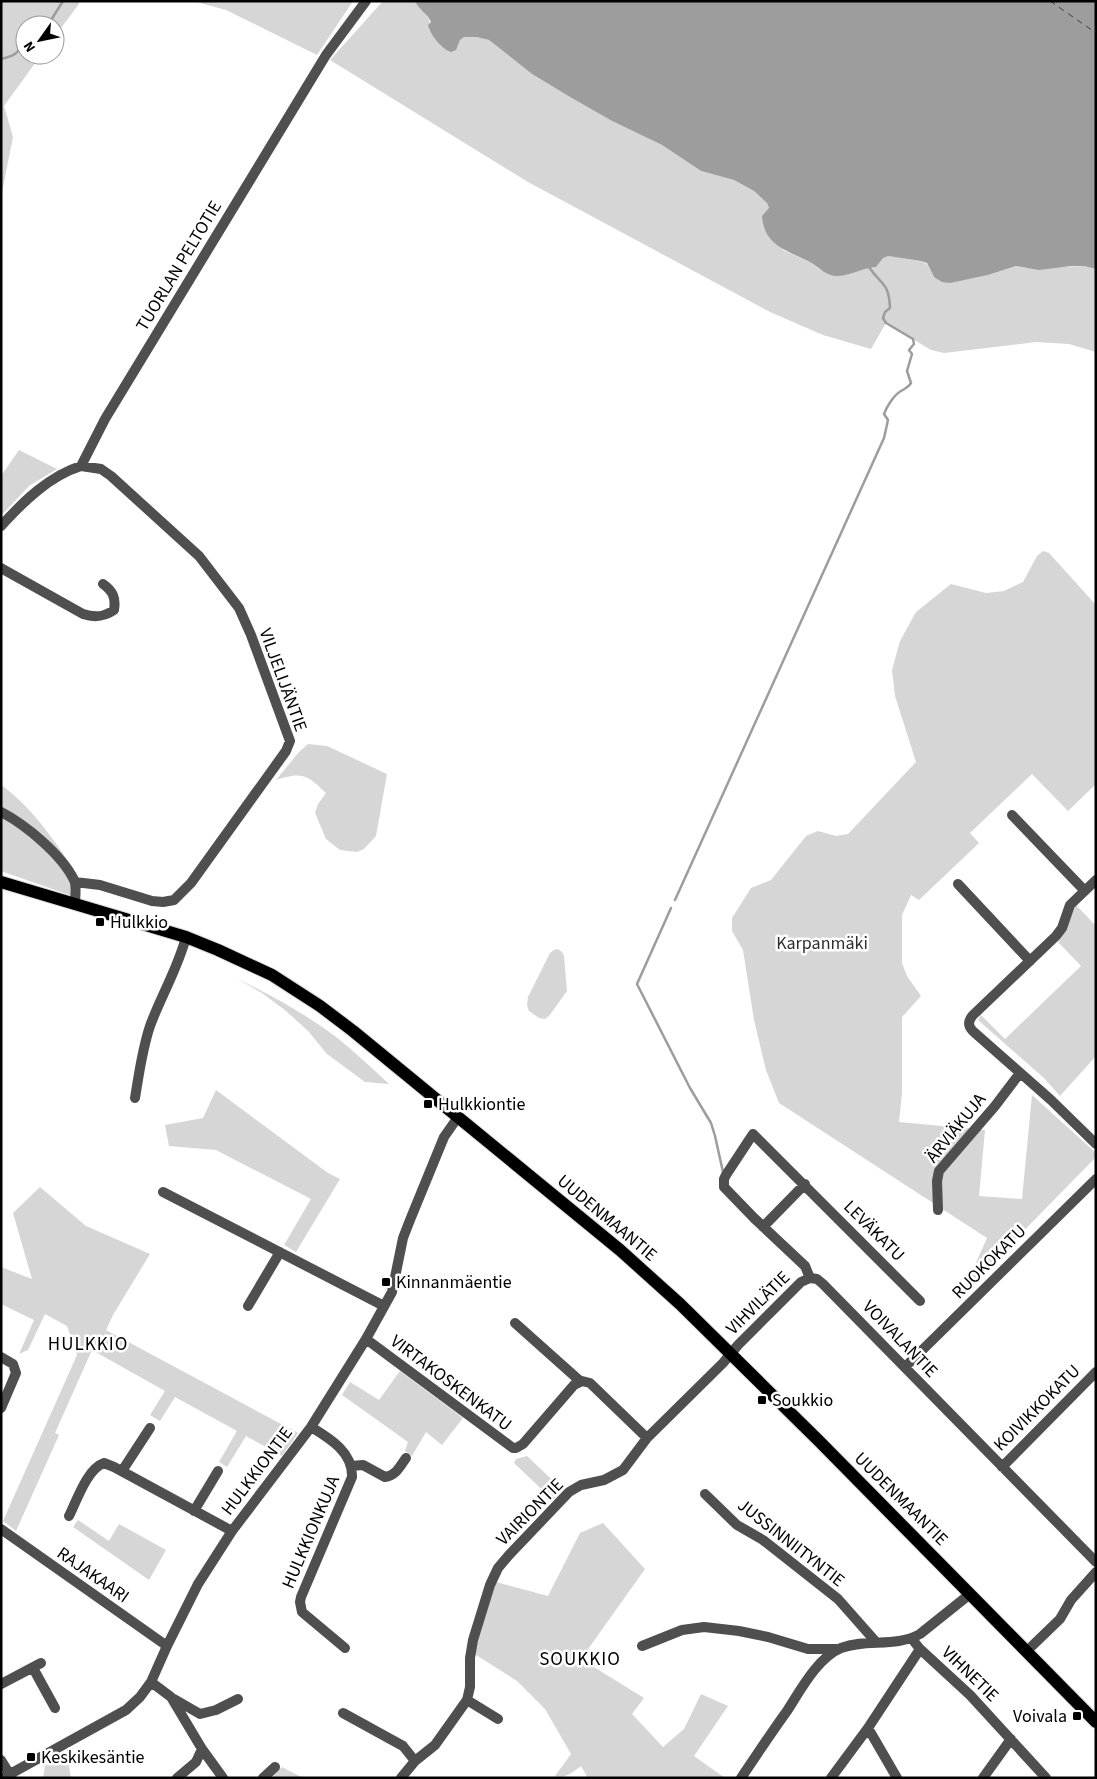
<svg xmlns="http://www.w3.org/2000/svg" width="1097" height="1779" viewBox="0 0 1097 1779" font-family="'Source Sans 3',sans-serif">
  <rect width="100%" height="100%" fill="#fff"/>
  <!-- green -->
  <path fill="#d6d6d6" d="M1,1H79V4L55,36V25H25V55H41L4,106L13,137L1,197Z
    M193,1H353L317,55L226,10Z
    M383,1H415C422,13 433,15 429,30L434,36L458,44L460,40L464,37H476L489,40L532,74L570,97L612,121L662,145L701,171L734,180L754,191L767,203L783,250L810,262L820,270L846,275L856,270L876,267L883,257L888,256L921,261L927,264L934,277L963,280L988,275L1016,266L1026,268L1084,266L1096,269V352L1069,344L1036,342L944,353L931,350L886,323L871,349L823,335L770,312L528,182L330,60Z
    M19,450L57,469L29,486L1,516V476Z
    M1043,551L1049,553L1096,605V784L1068,811L1032,774L970,833L979,843L919,900L911,895L902,915V963L907,976L921,996L902,1017V1093L899,1122L985,1130L979,1196L1022,1199L1032,1095L1096,1153V1157L962,1294L987,1238L779,1103L766,1070L754,1020L743,950L732,931V918L751,888L771,880L806,836L818,831L836,836L848,834L916,762L895,696L892,670L900,641L916,612L951,584L986,593L1004,591L1023,582L1037,556Z
    M308,744L327,746L387,774L376,836L364,849L357,852L340,850L326,839L315,813L318,804L326,793C306,774 302,772 276,780L299,752Z
    M1,785C36,810 59,848 83,883L75,897L1,871Z
    M1076,905L1096,926V1056L1060,1096L1044,1078L978,1020L981,1015L1005,1039L1081,966L1058,942C1068,931 1069,918 1076,905Z
    M558,949L562,952L564,956L567,991L549,1016L545,1019L539,1018L529,1011L527,1005L528,997L550,953L554,950Z
    M236,978C272,996 308,1015 340,1040C357,1054 373,1069 389,1084L365,1082L327,1054L308,1031L286,1011L262,993Z
    M216,1090L328,1173L340,1179L296,1252L284,1245L311,1199L216,1150L169,1146L165,1125L203,1118Z
    M40,1187L86,1226L150,1254L113,1315L106,1330L298,1433L282,1456L246,1436L227,1467L219,1462L237,1431L175,1397L160,1421L150,1415L165,1391L92,1350L55,1433L59,1435L16,1531L3,1521L77,1355L67,1326L45,1314L28,1350L19,1354L34,1320L1,1304V1267L32,1279L13,1213Z
    M400,1371L463,1418L442,1445L426,1432L412,1456L405,1451L408,1442L342,1395L350,1382L379,1400Z
    M527,1456L563,1490L553,1500L514,1463L516,1459Z
    M78,1520L109,1541L119,1524L166,1550L149,1580L73,1527Z
    M603,1523L645,1569L581,1659L644,1698L632,1714L663,1747L684,1729L701,1694L728,1706L694,1756L725,1778H588L581,1766C573,1772 565,1779 555,1776L571,1754L545,1709L517,1681L476,1655L474,1647L496,1582L548,1596L580,1533Z
    M67,1755L71,1778H43L45,1766Z
    M282,1767L303,1778H271Z"/>
  <!-- water -->
  <path fill="#9d9d9d" d="M415,1H1096V269L1084,266H1071L1039,270L1016,266L988,275L950,283L942,282L934,277L927,263L921,261L888,256L883,258L876,267C862,268 847,277 835,276C823,274 818,266 808,261C786,250 764,245 762,216L769,208L767,203L754,191L734,180L701,171L662,145L612,121L570,97L532,74L489,40L476,37H464L460,40L456,50L451,52C442,49 430,35 428,25L431,22C428,14 419,10 415,1Z"/>
  <g fill="none" stroke-linecap="round" stroke-linejoin="round">
    <!-- stream -->
    <path stroke="#9d9d9d" stroke-width="2.5" d="M48,25L63,1
      M1,59C16,56 17,53 25,42
      M675,900L884,438L888,420L884,414C887,406 894,395 901,391C906,388 908,388 911,383L907,371L912,354L909,350L914,344L913,339L886,323L883,318L885,312L890,308C889,282 881,285 869,267
      M671,908L637,984L690,1088L711,1123L715,1136L723,1172"/>
    <!-- ferry -->
    <path stroke="#3e3e3e" stroke-width="1" stroke-dasharray="6 5" stroke-linecap="butt" d="M1050,1L1096,33"/>
    <!-- major casing -->
    <g stroke="#dbdbdb" stroke-width="14">
      <path id="major" d="M1,882L186,937L218,950L272,975L320,1006L353,1031L620,1250L680,1304L819,1441L1096,1722"/>
    </g>
    <!-- minor -->
    <path stroke="#4f4f4f" stroke-width="10" d="M1,526C23,502 49,476 81,466L105,419L326,55L366,1
      M1,568L83,614C95,618 104,617 114,610C116,598 113,591 103,584
      M1,812C26,825 62,855 74,880C77,886 75,897 75,903
      M1012,815L1084,890
      M1096,880L1070,905L1062,928L1056,936L973,1015C967,1022 968,1027 975,1033L1051,1100L1096,1144
      M75,882L100,885L152,901L163,902L174,900L191,883L286,751L290,741L251,635L239,608L199,556L111,476L101,469L81,466
      M958,884L1030,961
      M135,1098C139,1074 142,1050 150,1026C161,996 178,968 186,937
      M163,1192L384,1306
      M938,1210L937,1181L939,1171L995,1106L1020,1073
      M763,1227L805,1184
      M810,1278L805,1266L754,1218L724,1187V1179L726,1175L753,1134L920,1301
      M810,1278L817,1279L823,1284L1096,1562
      M248,1306L280,1252
      M515,1323L580,1381
      M366,1339L513,1448H516L523,1444L574,1385L582,1381L590,1383L647,1438
      M1,1357L13,1364L16,1373L1,1408
      M905,1367L1096,1179
      M311,1427C329,1438 353,1452 352,1477L301,1597L300,1602L302,1612L345,1648
      M351,1466L363,1465L385,1477C396,1476 400,1466 406,1458
      M1002,1467L1096,1372
      M122,1471L150,1428
      M705,1494L737,1525L763,1540L838,1599L876,1642
      M194,1511L218,1471
      M69,1516C77,1500 87,1469 104,1463L114,1467L232,1531
      M1,1529L167,1646
      M912,1639L920,1649L970,1695L1046,1778
      M642,1646L682,1630L704,1627L739,1631L768,1637L808,1649H838
      M1032,1646L1060,1619L1071,1600L1096,1572
      M33,1668L55,1708
      M151,1682L171,1697L202,1749L196,1762L177,1778
      M1,1684L41,1663
      M174,1699L200,1714L216,1710L238,1699
      M467,1700L498,1719
      M343,1713L403,1746L415,1761
      M868,1728L897,1778
      M202,1749L223,1778
      M1,1760L12,1778
      M3,1778L126,1710L140,1697L151,1682L167,1646L198,1584L232,1531L311,1427L366,1339L392,1292L403,1238L410,1220L444,1137L458,1117
      M263,1778L275,1767
      M401,1778L415,1761L435,1745L467,1700L470,1687V1658L473,1640L490,1585L498,1568L509,1555L569,1492L581,1485L604,1480L623,1470L647,1438L723,1363L738,1345L801,1282L810,1278
      M741,1778C756,1756 771,1733 787,1711C800,1691 818,1657 841,1648C867,1638 895,1648 920,1634L970,1594
      M831,1778L868,1728L920,1649
      M983,1778L1011,1739"/>
    <!-- major -->
    <use href="#major" stroke="#000" stroke-width="12"/>
  </g>
  <!-- markers -->
  <g fill="#000" stroke="#fff" stroke-width="2">
    <rect x="95" y="917" width="10" height="10" rx="2.5"/>
    <rect x="423" y="1099" width="10" height="10" rx="2.5"/>
    <rect x="381" y="1277" width="10" height="10" rx="2.5"/>
    <rect x="757" y="1395" width="10" height="10" rx="2.5"/>
    <rect x="1072" y="1711" width="10" height="10" rx="2.5"/>
    <rect x="26" y="1752" width="10" height="10" rx="2.5"/>
  </g>
  <g text-anchor="middle" dominant-baseline="central" stroke-width="5" stroke-linejoin="round" paint-order="stroke">
    <!-- street labels -->
    <g font-size="18" fill="#000" stroke="#fff">
      <text transform="translate(179 266) rotate(-59)">TUORLAN PELTOTIE</text>
      <text transform="translate(283 680) rotate(70)">VILJELIJÄNTIE</text>
      <text transform="translate(956 1128) rotate(-51)">ÄRVIÄKUJA</text>
      <text transform="translate(607 1218) rotate(40)">UUDENMAANTIE</text>
      <text transform="translate(874 1231) rotate(45)">LEVÄKATU</text>
      <text transform="translate(989 1262) rotate(-45)">RUOKOKATU</text>
      <text transform="translate(758 1303) rotate(-45)">VIHVILÄTIE</text>
      <text transform="translate(900 1339) rotate(46)">VOIVALANTIE</text>
      <text transform="translate(451 1383) rotate(37)">VIRTAKOSKENKATU</text>
      <text transform="translate(1037 1408) rotate(-45)">KOIVIKKOKATU</text>
      <text transform="translate(257 1471) rotate(-53)">HULKKIONTIE</text>
      <text transform="translate(901 1499) rotate(45)">UUDENMAANTIE</text>
      <text transform="translate(530 1512) rotate(-45)">VAIRIONTIE</text>
      <text transform="translate(311 1532) rotate(-67)">HULKKIONKUJA</text>
      <text transform="translate(791 1543) rotate(38)">JUSSINNIITYNTIE</text>
      <text transform="translate(93 1575) rotate(35)">RAJAKAARI</text>
      <text transform="translate(970 1674) rotate(44)">VIHNETIE</text>
    </g>
    <!-- poi labels -->
    <g font-size="18" fill="#000" stroke="#fff" text-anchor="start">
      <text x="110" y="922">Hulkkio</text>
      <text x="438" y="1104">Hulkkiontie</text>
      <text x="396" y="1282">Kinnanmäentie</text>
      <text x="772" y="1400">Soukkio</text>
      <text x="1067" y="1716" text-anchor="end">Voivala</text>
      <text x="41" y="1757">Keskikesäntie</text>
    </g>
    <!-- park labels -->
    <g font-size="18" fill="#2d2d2d" stroke="#fff">
      <text x="822" y="943">Karpanmäki</text>
    </g>
    <!-- neighbourhood labels -->
    <g font-size="19" letter-spacing="1" fill="#000" stroke="#fff">
      <text x="88" y="1344">HULKKIO</text>
      <text x="580" y="1659">SOUKKIO</text>
    </g>
  </g>
  <!-- border -->
  <rect width="1097" height="1779" fill="none" stroke="#000000" stroke-width="5"/>
  <!-- north arrow -->
  <g transform="translate(40 40) rotate(237)"><circle r="24" fill="#ffffff" stroke="#999999"/>
  <path d="M0-4L9 19L0 12L-9 19Z" fill="#000000"/>
  <text y="-8" font-size="14" font-weight="bold" text-anchor="middle" fill="#000000">N</text>
  </g>
</svg>
